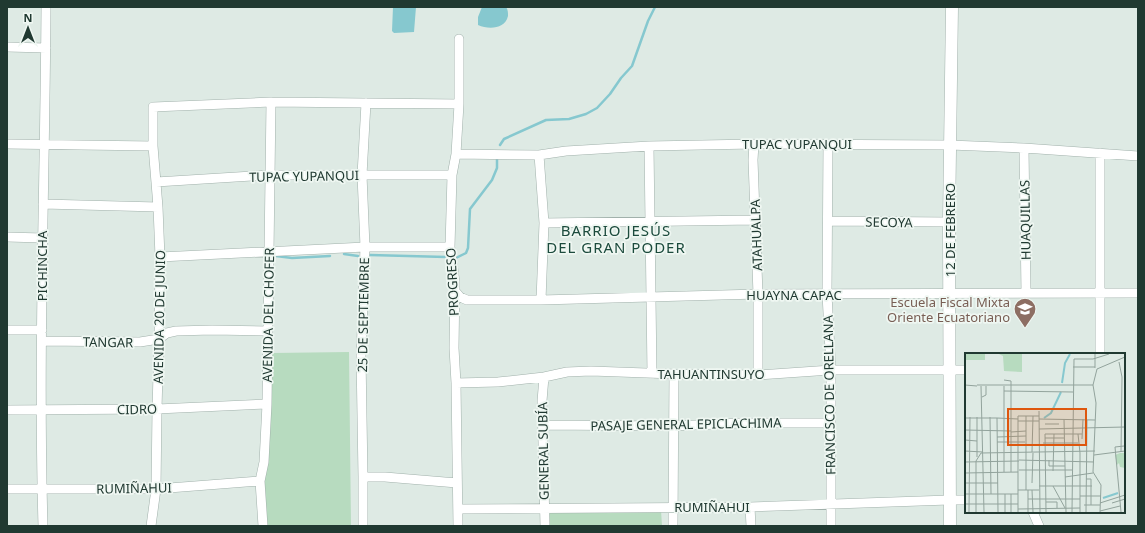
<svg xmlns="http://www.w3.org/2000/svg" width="1145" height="533" viewBox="0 0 1145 533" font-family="'Noto Sans',sans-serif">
  <rect width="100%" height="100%" fill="#deeae4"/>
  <!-- green -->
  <path fill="#b7dbbf" d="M349,352L351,526H263L261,475L267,462L272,353Z
    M661,510L662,526H546L545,511Z"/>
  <!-- water -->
  <path fill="#86c8cf" d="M393,7H416L414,32L394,33L392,31Z
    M482,7H506C508,10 508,12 508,16C505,29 489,30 478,25V17Z"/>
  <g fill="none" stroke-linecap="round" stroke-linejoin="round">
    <!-- stream -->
    <path stroke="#86c8cf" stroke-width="2.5" d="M500,145L504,139L546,120L569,119L586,114L597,108L610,94L621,78L632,66L648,21L655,7
      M344,254L358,256
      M370,255L446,257
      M276,256L292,258L330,256
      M456,258L466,253L468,248L470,209L492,180L497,168V159"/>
    <!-- minor casing -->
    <g stroke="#a1b1ab" stroke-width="10">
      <path id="minor" d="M7,47L46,48
        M7,144L153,146
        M754,144L753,160L758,294V375
        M828,144L827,294L831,370V526
        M649,146L652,374
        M1024,148L1026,293
        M456,154L539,155L566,151L649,146L754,144L950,145L1024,148L1138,156
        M539,155L544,223L541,300
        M156,182L270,175H452
        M43,204L158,207
        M828,221L949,222
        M544,223L755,220
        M7,237L42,238
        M160,257L365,247H450
        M454,290L460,297L467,300H541L758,294L1138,293
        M7,330H42
        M42,341L140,342L159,339L167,333L176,331L212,330L268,331
        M1100,354V153
        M544,377L542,401L545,526
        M456,383L498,382L544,377L567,372L591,371L674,374L758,375L831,370H966
        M7,410L157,409L267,404
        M543,425L673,426L741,423H830
        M363,477H385L457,483
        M7,489H156L260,481
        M750,507L751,526
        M459,509L750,507L949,500H966
        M1033,512L1039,526
        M43,526C38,353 45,180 46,7
        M151,526L156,489L157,409L159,339L160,257L158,207L153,146V107L271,102L459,104
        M263,526L260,481L264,462L267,404L271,102
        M363,526V477L361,356L365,247L362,175L366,103
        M458,526L456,383L454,348L455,282L450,247L452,175L456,154L459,104V39
        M673,526L674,374"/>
    </g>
    <!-- tertiary casing -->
    <g stroke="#a1b1ab" stroke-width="13">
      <path id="tertiary" d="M950,526L949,222L952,7"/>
    </g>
    <!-- minor -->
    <use href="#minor" stroke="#fff" stroke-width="9"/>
    <!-- tertiary -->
    <use href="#tertiary" stroke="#fff" stroke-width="12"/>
  </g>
  <!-- icons -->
  <defs>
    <g id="school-pin" transform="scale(1.15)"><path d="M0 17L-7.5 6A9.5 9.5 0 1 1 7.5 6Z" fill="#8d6e63" stroke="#eff7f2"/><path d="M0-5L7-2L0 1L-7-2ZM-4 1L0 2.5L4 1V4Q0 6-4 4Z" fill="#fff"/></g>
  </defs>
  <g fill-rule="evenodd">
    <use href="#school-pin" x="1025" y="309"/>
  </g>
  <g text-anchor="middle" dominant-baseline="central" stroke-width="3.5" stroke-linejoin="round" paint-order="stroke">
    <!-- street labels -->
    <g font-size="13" fill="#203931" stroke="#eff7f2">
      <text x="797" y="144">TUPAC YUPANQUI</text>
      <text transform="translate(304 176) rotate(-1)">TUPAC YUPANQUI</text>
      <text transform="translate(1025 220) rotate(-91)">HUAQUILLAS</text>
      <text transform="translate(889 222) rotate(1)">SECOYA</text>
      <text transform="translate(950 230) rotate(-90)">12 DE FEBRERO</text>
      <text transform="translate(756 235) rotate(-92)">ATAHUALPA</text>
      <text transform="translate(42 266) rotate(-90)">PICHINCHA</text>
      <text transform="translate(452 282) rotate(-93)">PROGRESO</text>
      <text x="794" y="295">HUAYNA CAPAC</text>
      <text transform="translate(268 315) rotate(-89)">AVENIDA DEL CHOFER</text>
      <text transform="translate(363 315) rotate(-89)">25 DE SEPTIEMBRE</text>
      <text transform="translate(159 317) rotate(-89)">AVENIDA 20 DE JUNIO</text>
      <text transform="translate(108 342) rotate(1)">TANGAR</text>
      <text x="711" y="374">TAHUANTINSUYO</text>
      <text transform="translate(829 395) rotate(-91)">FRANCISCO DE ORELLANA</text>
      <text transform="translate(137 409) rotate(-1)">CIDRO</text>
      <text transform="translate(686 424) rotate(-1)">PASAJE GENERAL EPICLACHIMA</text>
      <text transform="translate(543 451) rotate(-91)">GENERAL SUBÍA</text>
      <text transform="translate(134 488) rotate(-1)">RUMIÑAHUI</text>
      <text x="712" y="507">RUMIÑAHUI</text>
    </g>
    <!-- education labels -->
    <g font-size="13" fill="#785e54" stroke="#eff7f2" text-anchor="end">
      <text x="1010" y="302">Escuela Fiscal Mixta<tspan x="1010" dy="15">Oriente Ecuatoriano</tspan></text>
    </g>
    <!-- quarter labels -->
    <g font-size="15" letter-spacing="1" fill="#1c4b3d" stroke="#eff7f2">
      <text x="616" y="230">BARRIO JESÚS<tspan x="616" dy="17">DEL GRAN PODER</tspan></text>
    </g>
  </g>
  <!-- overview -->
  <g transform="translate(965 353)">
    <rect width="160" height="160" fill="#deeae4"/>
    <path d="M0,1H20V7H0ZM34,1H57V19L39,18L38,3ZM155,100H160V115L155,114L154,110L152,112L150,102Z" fill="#b7dbbf"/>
    <path fill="none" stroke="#86c8cf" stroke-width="2" d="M97,30L100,10L105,1M79,65L86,60L96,39M138,145L153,140"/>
    <path fill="none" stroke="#92a39c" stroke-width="1" d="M130,1V15M154,9L157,24L156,99M108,14H130M39,27L46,28V119M0,32L12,33M12,32H128M16,33L19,159M39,33V99M39,38L108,39M17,44L21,42V33M74,58L75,159M25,64L26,141M0,65H32L33,159M32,65L53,66M74,66L130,67M99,66L101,159M53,68H74M80,71H94M74,76L160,74M0,77L46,78M46,79L61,78M80,81L81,159M80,81H117M113,81L115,100V159M32,84L61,83M80,85H99M117,86L118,66M0,87L12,88M32,89H60M78,90H113M0,98L18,99M53,99V159M53,99V63H74M67,99L68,63M39,100V119M129,102L160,98M12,104V64M54,107L129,109M84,107V113H100M0,109L54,108M54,117H107M88,118L89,81M0,120L53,119M100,124L128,120M121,126H126V152M0,130H33M67,130L68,100M74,133H127M88,133L100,155M53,137H74M61,137V63M63,137V159M67,137L68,159M0,141H53M46,141V159M115,143H136M63,146H115M81,149H92V155M135,150L160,142M147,150L160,146M0,151H53M119,152H135M53,156L115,155M135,158L155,153M4,159L5,64M11,159V108L16,100L130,98M40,159V141M107,159L109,6H128L144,1M121,159L122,67M135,159L136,132L128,119L131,50L128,32L132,16L160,4M156,159L150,94L159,93"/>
    <path fill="#de570e" fill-opacity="0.15" stroke="#de570e" stroke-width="2" d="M43,56H121V92H43Z"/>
    <rect width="160" height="160" fill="none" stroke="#203931" stroke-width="2"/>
  </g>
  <!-- border -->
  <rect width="1145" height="533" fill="none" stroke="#203931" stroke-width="16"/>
  <!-- north arrow -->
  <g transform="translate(28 28)" stroke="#eff7f2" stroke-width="3" paint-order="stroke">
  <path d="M0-3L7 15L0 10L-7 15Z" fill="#203931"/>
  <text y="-6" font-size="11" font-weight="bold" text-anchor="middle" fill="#203931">N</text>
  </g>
</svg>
